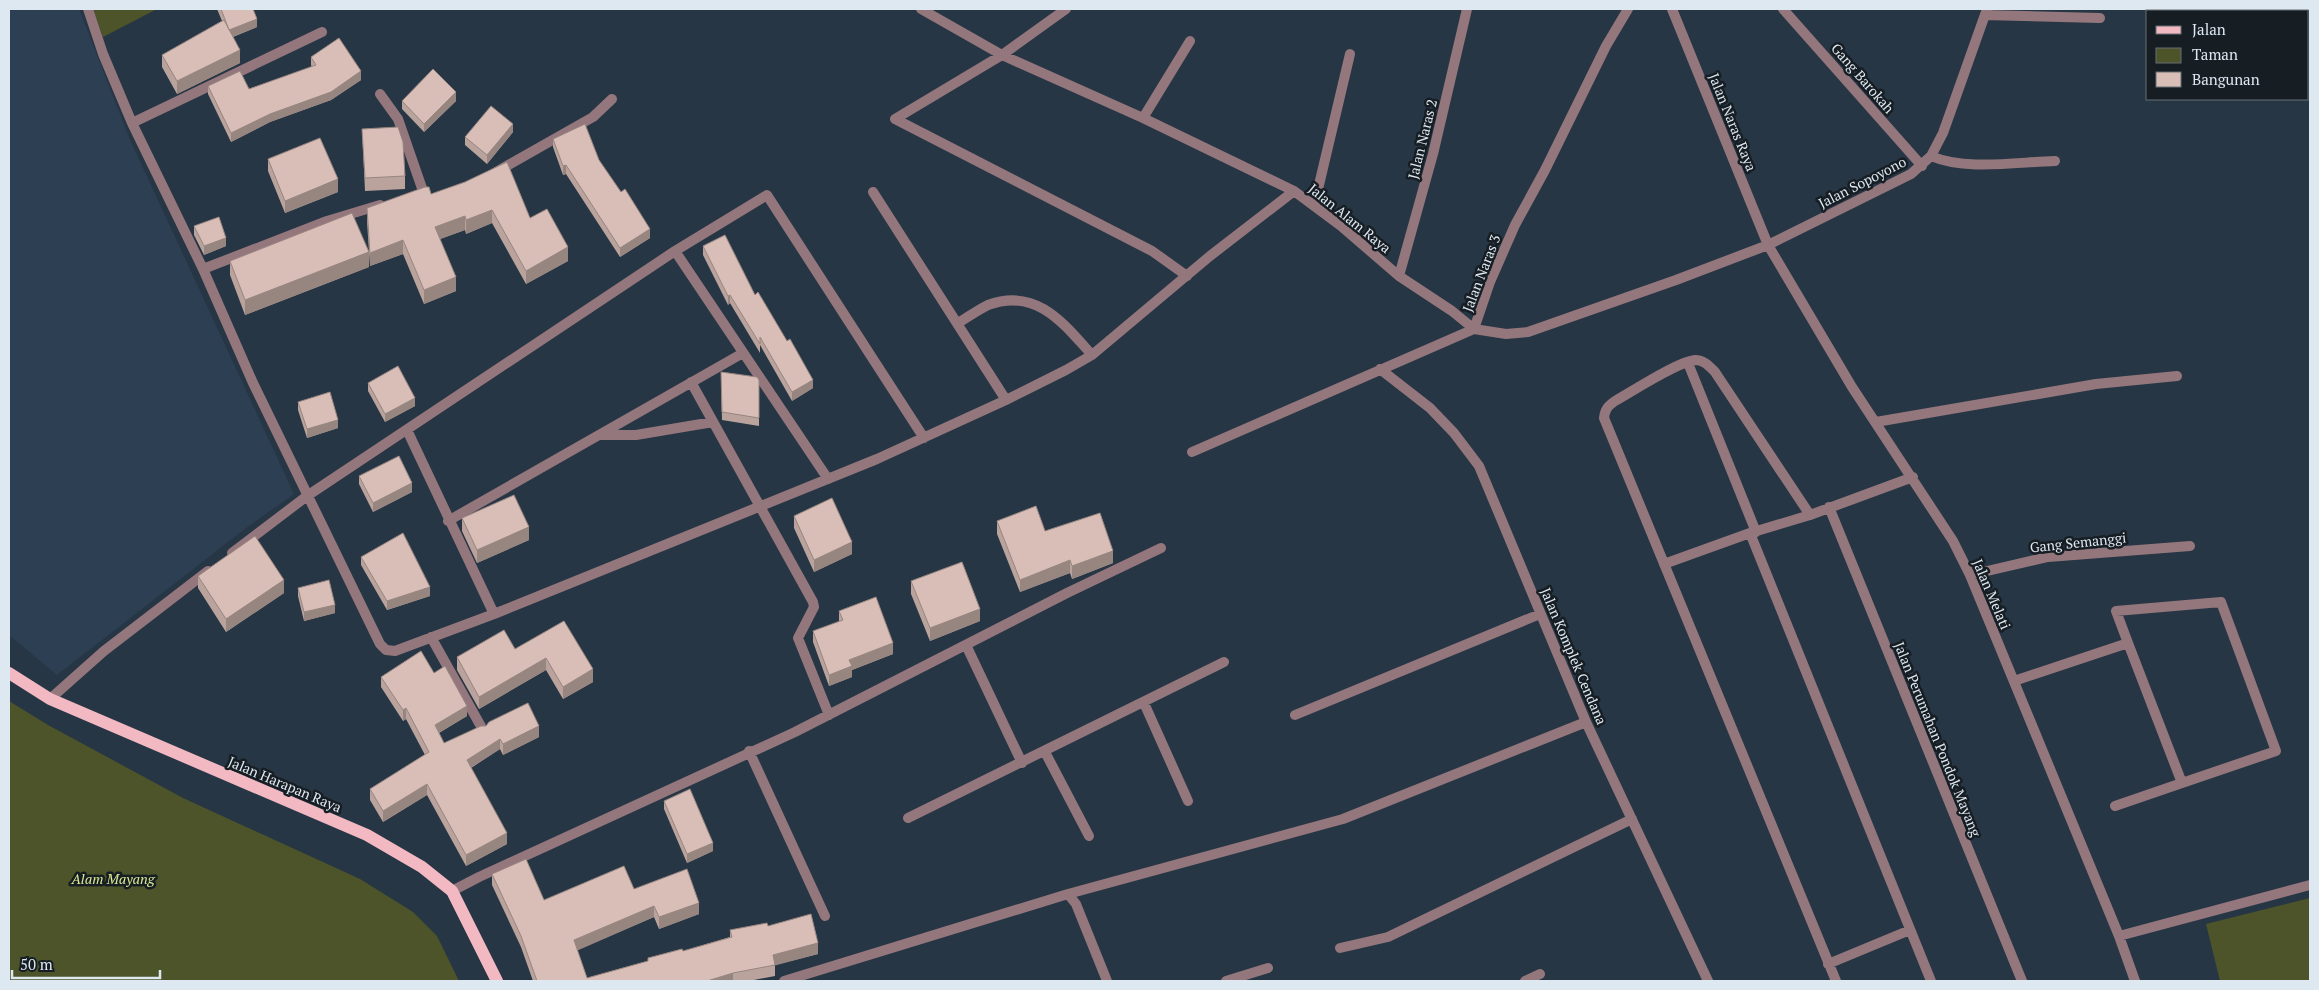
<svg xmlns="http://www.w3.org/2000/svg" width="2319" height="990" viewBox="0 0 2319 990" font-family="'PT Serif',serif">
  <rect width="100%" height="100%" fill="#273644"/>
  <!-- built -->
  <path fill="#2d4053" d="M17,9H79L130,140L294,494L246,528L57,675L9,635V11Z"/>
  <!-- green -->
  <path fill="#4d5429" d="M93,9H157L103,37Z
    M9,701L48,725L183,798L360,879L413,912L437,936L459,981H9Z
    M2310,898V981H2220L2206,924Z"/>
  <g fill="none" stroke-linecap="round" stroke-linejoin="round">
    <!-- street -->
    <path stroke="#94777c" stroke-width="10" d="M88,9L103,54L132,123L203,269L253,383L380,644L386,650L395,651L494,614L877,459L1006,400L1066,370L1092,355L1210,256L1294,191
      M921,9L1002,55L1143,118L1294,191L1341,226L1399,276L1452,311L1474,329L1506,334L1528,332L1676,280L1768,245L1911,174L1931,156L1943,133L1987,9
      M1672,9L1768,245L1852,387L1953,541L1970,575L2119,936L2135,981
      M1783,9L1922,166
      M1985,15L2100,18
      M380,94L398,119L424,194
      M1143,118L1190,41
      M895,119L1152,251L1187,276
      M895,119L1002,55L1066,9
      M132,123L322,32
      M1931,156C1965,171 2017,162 2055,161
      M496,172L593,117L612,99
      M873,192L1006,400
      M1314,206L1350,54
      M675,251L828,479
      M203,269L327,221L380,205
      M1399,276L1433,154L1467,9
      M958,323C968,317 978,310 988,305C1037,287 1064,324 1092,355
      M1688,363L1756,532
      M1380,369L1430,408L1454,433L1479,466L1586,722L1708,981
      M691,382L813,602L814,607L798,638L829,715
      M1876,422L2096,384L2177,376
      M407,430L494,614
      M600,435H636L713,422
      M1192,452L1474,329L1490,282L1515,225L1545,170L1606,46L1628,9
      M1913,477L1810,515L1750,533L1931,981
      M1829,507L2022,981
      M1810,515L1715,372C1709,366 1704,360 1695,360C1677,362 1633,391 1615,401C1608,406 1605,409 1604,418L1836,981
      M448,521L743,353
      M232,553L307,496L675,251L767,195L924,438
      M1664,564L1750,533
      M1970,575L2048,557L2190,546
      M431,637L483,730
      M966,645L1022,763
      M2014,681L2128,643L2182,783L2276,751L2221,602L2116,611L2128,643
      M50,699L104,651L208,571
      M1144,703L1188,801
      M1295,715L1540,614
      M749,751L825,916
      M1045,752L1089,836
      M2115,806L2182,783
      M908,818L1224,662
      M452,891L479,877L795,732L1067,593L1161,548
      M1068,894L1076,904L1107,981
      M2119,936L2310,885
      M1340,948L1388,937L1632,819
      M1828,964L1910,930
      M784,981L1068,894L1343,819L1586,722
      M1226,981L1268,968
      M1525,981L1540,974"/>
    <!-- primary -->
    <path stroke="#f3b9c3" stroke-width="12" d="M9,673L50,699L367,835L422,867L452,891L497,981"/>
  </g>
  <!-- wall -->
  <path fill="#baa39d" d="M217,9H253L257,27L233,37L240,63L177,94L162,67V55L222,21Z
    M311,57L361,80L331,100L270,122L231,142L208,94V86L249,89L312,67L311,65Z
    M402,101H456L424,132L402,109Z
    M362,129L405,176V189L365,191Z
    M513,132L487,164L465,145V137Z
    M553,139L650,238L620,257L566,174L563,175L553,147Z
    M268,159L338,192L285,213L268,171Z
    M431,194L530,218L568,261L526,284L492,223L466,234L465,230L440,239L456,291L424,304L403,254L370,266L367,222V208Z
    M194,226L226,246L204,255L194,235Z
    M703,246L755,295L813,388L792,401L760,345V353L730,303L728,305L703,255Z
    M230,261L369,267L245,315L230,275Z
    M721,372L759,380V426L722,420Z
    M368,383L415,406L385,422L368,391Z
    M298,402L338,428L307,438L298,410Z
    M359,476L412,492L373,512L359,484Z
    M794,516L852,554L814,572L794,528Z
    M462,518L529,540L477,563L462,531Z
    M997,521L1045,531L1113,563L1072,579L1070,573L1020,592L997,534Z
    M361,557L430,596L387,610L361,565Z
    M198,576L284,593L226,632L198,588Z
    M911,581L980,621L930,641L911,594Z
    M298,588L335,613L304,621L298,596Z
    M839,611L893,654L852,670V677L829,686L813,642V631L839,622Z
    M564,621L593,682L563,699L546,670L479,709L457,670V657L515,649Z
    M434,673L467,716L439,733L444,743L539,737L503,755L500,749L471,768L507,844L466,866L427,795L383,822L370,800V789L425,755L406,719L403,721L381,687V677Z
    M664,801L713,851L687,863L664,809Z
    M492,874L544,900L634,889L699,914L659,929L654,917L577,950L587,978L648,961V958L683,951L730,937V930L768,926L818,954L775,965V976L749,981H533L521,947L492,885Z"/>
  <!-- shaded-wall -->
  <path fill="#978580" d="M257,19V27L229,38V30Z
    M240,50V63L177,94V81Z
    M361,71V80L331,100L270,122L231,142V133L270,114Z
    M456,92V101L424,132V124Z
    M513,124V132L487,164V155Z
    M566,165V174L563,175V166Z
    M338,179V192L285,213V201Z
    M492,210V223L466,234V220Z
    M465,216V230L435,241V227Z
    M650,229V238L620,257V248Z
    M226,238V246L204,255V246Z
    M403,240V254L370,266V253Z
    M568,247V261L526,284V271Z
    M369,252V267L245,315V300Z
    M456,277V291L424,304V290Z
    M730,295V303L728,305V296Z
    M813,380V388L792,401V392Z
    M415,398V406L385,422V414Z
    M338,420V428L307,438V429Z
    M412,483V492L373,512V503Z
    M529,527V540L477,563V550Z
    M852,542V554L814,572V560Z
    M1113,551V563L1072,579V566Z
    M1070,560V573L1020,592V580Z
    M284,580V593L226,632V619Z
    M430,587V596L387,610V601Z
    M335,605V613L304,621V612Z
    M980,609V621L930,641V628Z
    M893,643V654L852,670V677L829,686V675L849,660Z
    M546,658V670L479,709V697Z
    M593,669V682L563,699V687Z
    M467,706V716L435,735V725Z
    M406,708V719L403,721V710Z
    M539,726V737L503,755V744Z
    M500,739V749L467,770V760Z
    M427,784V795L383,822V811Z
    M507,833V844L466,866V855Z
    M713,843V851L687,863V854Z
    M699,903V914L659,929V917Z
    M654,906V917L574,952V940Z
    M818,943V954L773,966V955Z
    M733,973V981H707Z"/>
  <!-- building -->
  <path fill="#d8beb7" stroke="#978580" d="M221,9H253L257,19L229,30Z
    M224,20L240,50L177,81L162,55Z
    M339,38L361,71L331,92L270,114L231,133L208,86L240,71L249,89L316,65L311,57Z
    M433,69L456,92L424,124L402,101Z
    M491,106L513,124L487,155L465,137Z
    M585,124L599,160L621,192L625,189L650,229L620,248L566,165L563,166L553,139Z
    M398,127L403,142L405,176L365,178L362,129Z
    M320,138L338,179L285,201L268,159Z
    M507,162L530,218L547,209L568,247L526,271L492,210L466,220L465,216L435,227L456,277L424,290L403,240L370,253L367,208L425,187H429L431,194L465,182Z
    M352,213L369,252L245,300L230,261Z
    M219,217L226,238L204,246L194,226Z
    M725,235L755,295L758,292L787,341L790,339L813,380L792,392L760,337V344L730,295L728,296L703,246Z
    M398,366L415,398L385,414L368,383Z
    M721,372L757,377L759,380V418L722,412Z
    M330,392L338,420L307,429L298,402Z
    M399,456L412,483L373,503L359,476Z
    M514,495L529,527L477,550L462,518Z
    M832,498L852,542L814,560L794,516Z
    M1036,506L1045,531L1100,513L1113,551L1072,566L1070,560L1020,580L997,521Z
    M403,533L430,587L387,601L361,557Z
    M255,536L284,580L226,619L198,576Z
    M962,562L980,609L930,628L911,581Z
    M329,580L335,605L304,612L298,588Z
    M876,597L893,643L849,660L852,666L829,675L813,631L843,620L839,611Z
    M564,621L593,669L563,687L546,658L479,697L457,657L504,630L515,649Z
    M421,651L434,673L445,666L467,706L435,725L444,743L481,726H486L489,722L528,703L539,726L503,744L500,739L467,760L507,833L466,855L427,784L383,811L370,789L429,752L406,708L403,710L381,677Z
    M690,789L713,843L687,854L664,801Z
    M526,859L544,900L624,866L634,889L687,869L699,903L659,917L654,906L574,940L587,978L648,961V958L682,949L683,951L732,937L730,930L767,923L768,926L811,914L818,943L773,955L775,965L733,973L707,981H537L521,936L492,874Z"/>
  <g text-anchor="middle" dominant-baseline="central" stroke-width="5" stroke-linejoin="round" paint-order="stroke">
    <!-- street labels -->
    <g font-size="14" fill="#dee8f1" stroke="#161d23">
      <text transform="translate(1863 78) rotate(49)">Gang Barokah</text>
      <text transform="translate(1733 122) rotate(68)">Jalan Naras Raya</text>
      <text transform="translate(1422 139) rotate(-76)">Jalan Naras 2</text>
      <text transform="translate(1862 182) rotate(-27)">Jalan Sopoyono</text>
      <text transform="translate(1350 218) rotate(39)">Jalan Alam Raya</text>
      <text transform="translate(1481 273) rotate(-69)">Jalan Naras 3</text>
      <text transform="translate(2078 542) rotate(-6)">Gang Semanggi</text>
      <text transform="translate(1992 594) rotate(67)">Jalan Melati</text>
      <text transform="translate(1574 656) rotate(67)">Jalan Komplek Cendana</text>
      <text transform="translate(1938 739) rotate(68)">Jalan Perumahan Pondok Mayang</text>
      <text transform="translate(285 784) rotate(23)">Jalan Harapan Raya</text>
    </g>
    <!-- park labels -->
    <g font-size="14" font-style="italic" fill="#ddeb95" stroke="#161d23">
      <text x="113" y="878">Alam Mayang</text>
    </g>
  </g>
  <!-- border -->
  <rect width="2319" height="990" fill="none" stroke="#dee8f1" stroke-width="20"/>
  <!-- legend -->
  <rect x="2146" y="10" width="162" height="90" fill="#161d23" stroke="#666e75"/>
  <rect x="2156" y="26" width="25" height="8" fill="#f3b9c3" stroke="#666e75"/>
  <text x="2192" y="35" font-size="15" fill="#dee8f1">Jalan</text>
  <rect x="2156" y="48" width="25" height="15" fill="#4d5429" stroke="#666e75"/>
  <text x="2192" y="60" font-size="15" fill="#dee8f1">Taman</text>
  <rect x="2156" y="72" width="25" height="15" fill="#d8beb7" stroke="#666e75"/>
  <text x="2192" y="85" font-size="15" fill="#dee8f1">Bangunan</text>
  <!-- scale -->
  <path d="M12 970v8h148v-8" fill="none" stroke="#dee8f1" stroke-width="2.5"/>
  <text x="20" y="970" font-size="15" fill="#dee8f1" stroke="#161d23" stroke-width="4" paint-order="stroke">50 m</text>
</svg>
